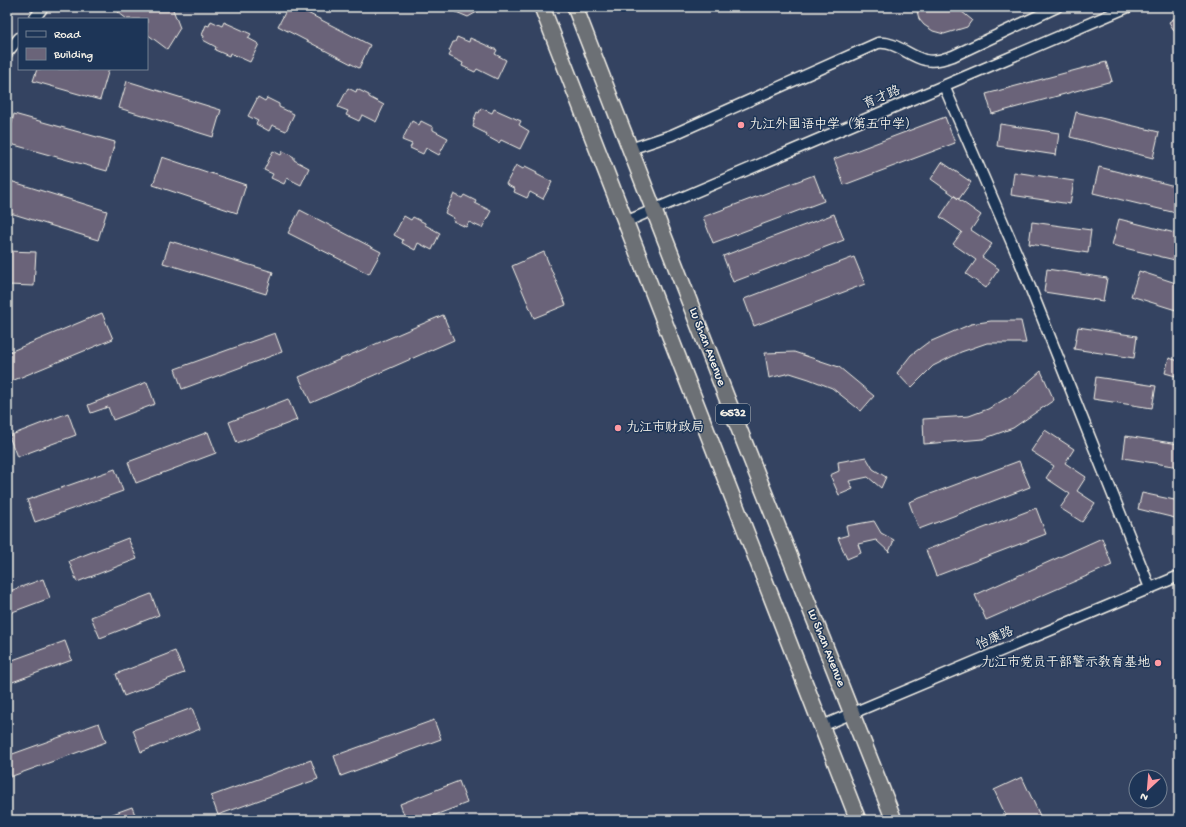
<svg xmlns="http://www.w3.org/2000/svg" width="1186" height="827" viewBox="0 0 1186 827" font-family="'Gochi Hand','LXGW WenKai TC',sans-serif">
  <rect width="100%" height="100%" fill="#344361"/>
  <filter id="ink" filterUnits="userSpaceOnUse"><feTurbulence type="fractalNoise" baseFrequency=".025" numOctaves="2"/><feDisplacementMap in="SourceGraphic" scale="8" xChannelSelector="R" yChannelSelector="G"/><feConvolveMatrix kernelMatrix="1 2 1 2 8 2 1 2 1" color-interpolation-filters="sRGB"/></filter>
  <g filter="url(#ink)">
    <!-- building -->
    <path fill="#6a6479" stroke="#f4f1e8" d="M111,7H172L180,28L167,49L147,34V19H127Z
      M288,7H296L370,45L359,68L278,26Z
      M444,7H486L468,17Z
      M916,7H963L961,11L972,20L967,27L944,34L933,31L924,25L919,19Z
      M1179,15V39L1169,22Z
      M211,21L222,26L224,22L251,34L248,38L259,44L250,62L230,53L229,56L215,50L216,47L203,40L204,36L202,35L206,25L209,26Z
      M457,37L469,42L470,38L497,50L495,54L506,60L497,79L477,69L475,72L462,66L463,63L449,56L451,52L449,51L453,42H455Z
      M1106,62L1112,81L992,114L986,94Z
      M37,69H109L100,100L33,81Z
      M127,81L221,110L213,137L119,108Z
      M348,88L356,92L357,89L369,95V97L384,105L376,122L362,115L359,121L346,115L348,111L338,107Z
      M258,97L265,101L267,98L279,104V107L294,114L286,131L272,125L269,131L256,124L258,121L248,116Z
      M481,108L492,113L494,109L521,121L519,125L529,131L520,149L501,140L499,143L486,136L487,134L473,127L474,123L473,122L477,112L479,113Z
      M1076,112L1159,132L1153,158L1070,137Z
      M14,114L115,142L107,171L7,143Z
      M945,117L955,143L844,185L834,159Z
      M412,121L419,125L421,121L433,127V130L448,138L439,155L426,148L423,154L410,148L412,144L402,140Z
      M1000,124L1059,133L1056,155L997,146Z
      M273,151L281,155L283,151L294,157V160L309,168L301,185L287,178L284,184L271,178L273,174L264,170Z
      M162,157L246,185L237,213L153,185Z
      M942,162L971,182L959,199L931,179Z
      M516,165L523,169L525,166L537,172L536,174L552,182L543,199L530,192L527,198L514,192L515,189L506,184Z
      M1099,167L1179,187V199L1176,213L1093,193Z
      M1014,172L1074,181L1070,204L1011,195Z
      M814,175L824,201L713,243L703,217Z
      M7,180L107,211L98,240L7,212Z
      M454,194L462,198L464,195L476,201L475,203L491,211L482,228L469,222L466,227L453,221L454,218L445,213Z
      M954,196L981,215L971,230L992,244L982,257L999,269L986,288L966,274L976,260L953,244L962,232L940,217Z
      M300,210L381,252L369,274L288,233Z
      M834,214L844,240L733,282L723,256Z
      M404,216L411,220L413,217L425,223V225L440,233L432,250L418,243L415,250L402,243L403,240L394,235Z
      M1119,219L1179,234V261L1112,245Z
      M1032,222L1091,230L1088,253L1029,244Z
      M170,241L273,272L266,294L163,263Z
      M7,251L36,252L34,286L7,285Z
      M544,252L566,305L534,318L512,266Z
      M854,257L865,284L754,326L744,299Z
      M1047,269L1107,278L1103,301L1044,292Z
      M1139,271L1179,284V311L1131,296Z
      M102,313L113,339L7,383V353Z
      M443,315L454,340L311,403L299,377Z
      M991,321H1021L1026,343H987L961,352L933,366L911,388L897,373L911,355L927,343L971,324Z
      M1078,327L1137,336L1134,358L1074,349Z
      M275,333L282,352L182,389L175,369Z
      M794,352L839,367L874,396L861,411L832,388L809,379L790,373L769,378L765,353Z
      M1169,358L1179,361V377L1165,373Z
      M1041,371L1054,400L1013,428L983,439L924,444L923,419L969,416L988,409L1017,392Z
      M1096,377L1156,386L1152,408L1093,399Z
      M147,382L155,404L113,420L108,407L91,413L88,405Z
      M288,399L297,420L237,443L229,422Z
      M68,413L76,435L17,457L9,436Z
      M1045,430L1074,449L1065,463L1086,477L1077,491L1095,503L1082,522L1060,508L1070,494L1046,478L1054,466L1031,451Z
      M208,432L216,453L136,483L128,462Z
      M1126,436L1179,444V467L1123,458Z
      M866,457L873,469L886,477L881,488L868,477L849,481L853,489L839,495L830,475L839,471L838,462Z
      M1019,461L1030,487L919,529L909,502Z
      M115,469L123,491L35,522L27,500Z
      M1142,493L1179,501V519L1138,509Z
      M1036,508L1046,534L936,576L926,550Z
      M874,521L881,533L894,540L889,552L876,540L858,544L861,553L847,559L838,538L848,535L846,526Z
      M128,538L137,559L77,582L69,561Z
      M1102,538L1112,565L986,620L975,595Z
      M43,579L50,598L7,614V592Z
      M151,594L159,615L100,638L91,617Z
      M65,641L72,660L7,684V662Z
      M175,651L184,673L124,696L116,674Z
      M192,708L200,729L141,752L133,730Z
      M434,720L441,739L341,776L334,756Z
      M99,723L106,742L7,778V756Z
      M311,760L318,779L218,815L211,796Z
      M1022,777L1042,820H1008L994,790Z
      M459,781L467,803L422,820H406L400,804Z
      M132,807L137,820H99V819Z"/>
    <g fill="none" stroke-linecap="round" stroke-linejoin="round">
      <!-- minor casing -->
      <g stroke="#f4f1e8" stroke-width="13">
        <path id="minor" d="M34,19L43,7
          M7,53L19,38
          M944,86L1018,257L1150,588
          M630,149L672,135L878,43C896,41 908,56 925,60C935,62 944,59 953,56L1057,7
          M625,222L1128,7
          M822,726L1179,576"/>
      </g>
      <!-- highway casing -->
      <g stroke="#f4f1e8" stroke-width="18">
        <path id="highway" d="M542,7L858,820
          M575,7L726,396L894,820"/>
      </g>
      <!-- minor -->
      <use href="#minor" stroke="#1d3557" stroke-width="10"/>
      <!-- highway -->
      <use href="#highway" stroke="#6c6f75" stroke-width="15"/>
    </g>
  </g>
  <!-- markers -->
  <g fill="#ff9aa2" stroke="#1d3557" stroke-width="1.5">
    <circle cx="741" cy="125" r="4"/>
    <circle cx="618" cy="428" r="4"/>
    <circle cx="1158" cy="663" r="4"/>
  </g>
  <g text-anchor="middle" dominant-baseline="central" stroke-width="3" stroke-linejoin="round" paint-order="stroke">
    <!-- shield labels -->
    <rect fill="#1d3557" stroke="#b4b9bc" stroke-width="1" x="716" y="404" width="34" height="20" rx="3"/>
    <g font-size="12" font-weight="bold" fill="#f4f1e8">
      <text x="733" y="414">G532</text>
    </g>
    <!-- street labels -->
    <g font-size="13" fill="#f4f1e8" stroke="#1d3557">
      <text transform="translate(882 98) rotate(-23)">育才路</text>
      <text transform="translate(707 347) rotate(69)">Lu Shan Avenue</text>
      <text transform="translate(995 639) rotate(-23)">怡康路</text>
      <text transform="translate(826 648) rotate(68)">Lu Shan Avenue</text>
    </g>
    <!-- poi labels -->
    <g font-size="13" fill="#f4f1e8" stroke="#1d3557" text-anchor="start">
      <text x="749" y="125">九江外国语中学（第五中学）</text>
      <text x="626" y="428">九江市财政局</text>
      <text x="1150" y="663" text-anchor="end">九江市党员干部警示教育基地</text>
    </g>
  </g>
  <!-- margin -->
  <rect width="1186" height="827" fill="none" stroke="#1d3557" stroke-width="24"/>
  <rect x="12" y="12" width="1162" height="803" fill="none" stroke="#f4f1e8" stroke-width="1.5" filter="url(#ink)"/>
  <!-- legend -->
  <rect x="18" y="18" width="130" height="52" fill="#1d3557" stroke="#738091"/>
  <rect x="26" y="31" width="20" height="6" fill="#1d3557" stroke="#738091"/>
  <text x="54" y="38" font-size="12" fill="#f4f1e8">Road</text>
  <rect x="26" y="48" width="20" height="12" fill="#6a6479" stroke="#738091"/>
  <text x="54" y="58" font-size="12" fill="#f4f1e8">Building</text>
  <!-- north arrow -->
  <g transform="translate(1148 789) rotate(206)"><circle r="19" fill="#1d3557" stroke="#738091"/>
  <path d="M0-3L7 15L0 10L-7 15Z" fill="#ff9aa2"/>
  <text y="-6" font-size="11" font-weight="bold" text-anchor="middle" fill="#f4f1e8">N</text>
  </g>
</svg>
